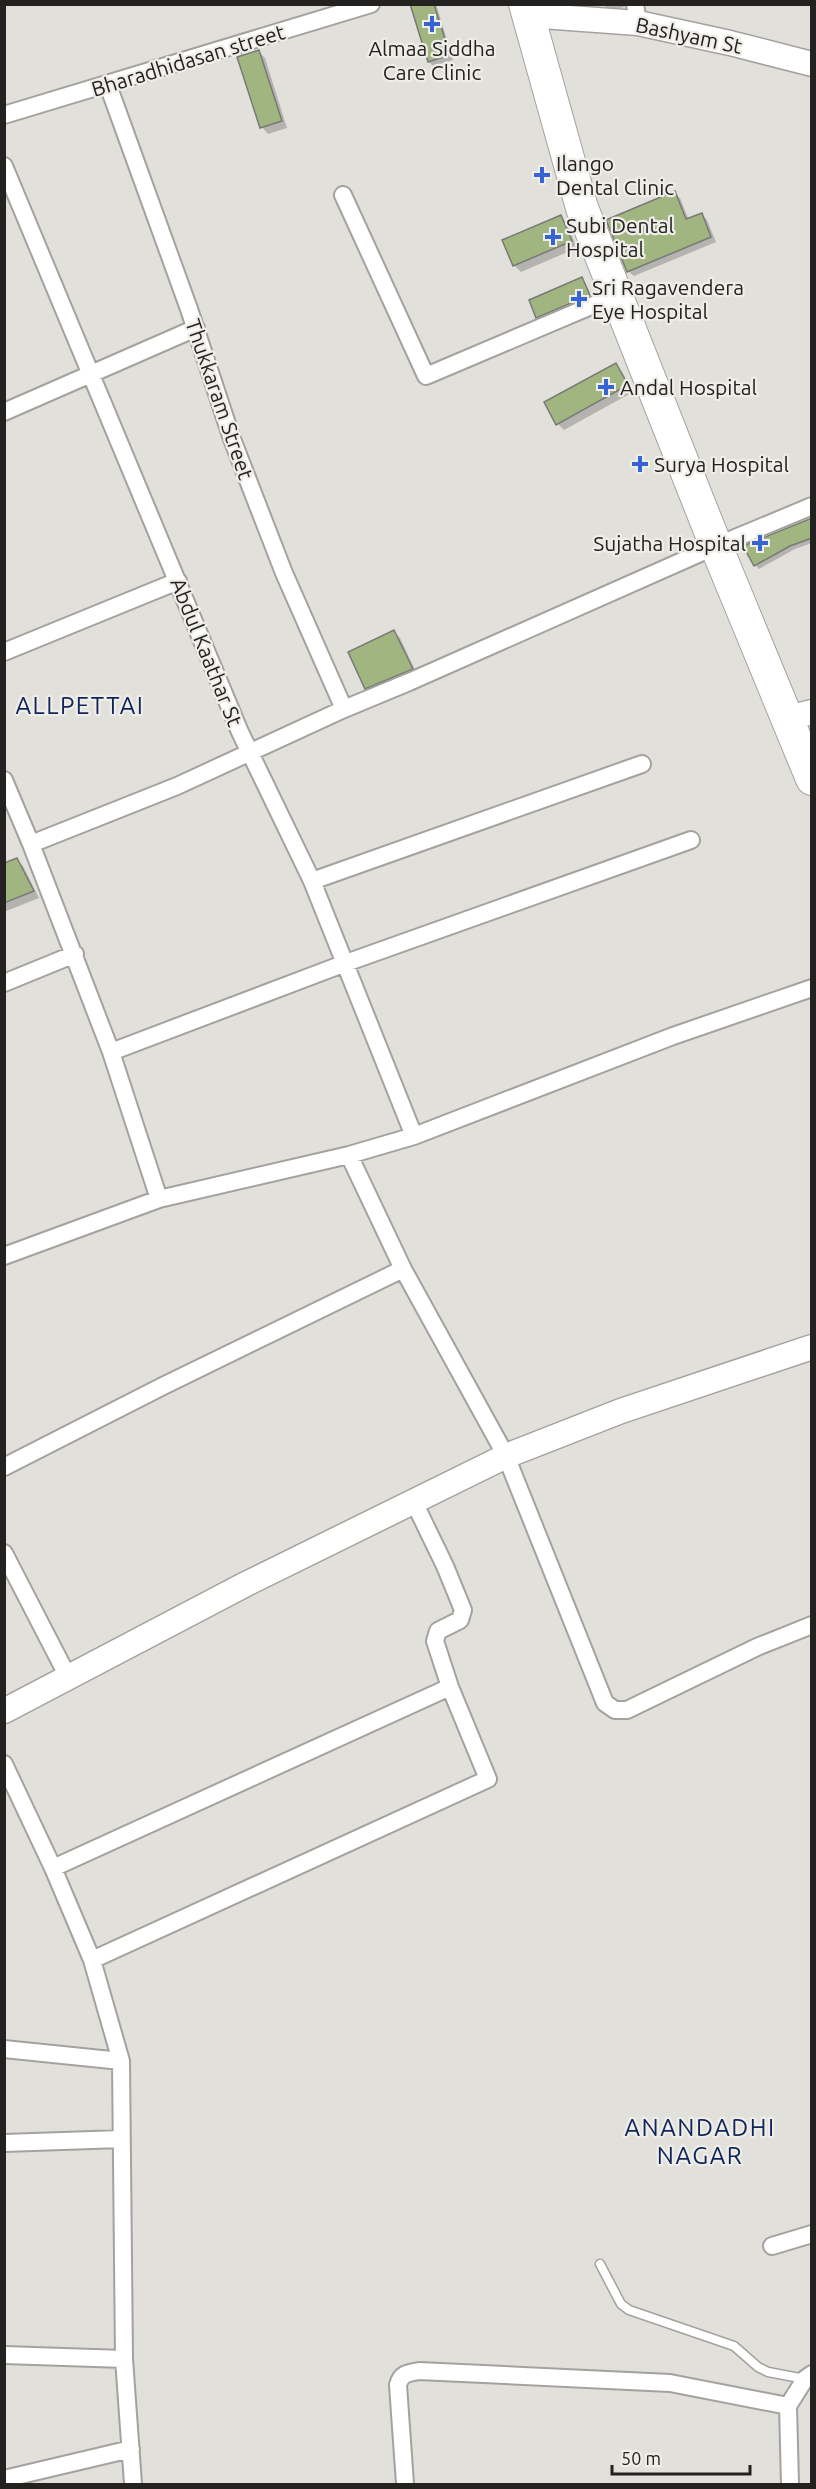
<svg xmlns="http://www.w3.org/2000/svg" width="816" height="2489" viewBox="0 0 816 2489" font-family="Ubuntu,sans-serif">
  <rect width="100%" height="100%" fill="#e2e0db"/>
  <!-- shadow -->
  <path fill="#0003" d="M415,4H436L453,60L433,66L429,62Z
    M603,4H635L610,11Z
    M259,52L265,58L287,128L268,134L262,127Z
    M674,193L680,198L689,220L701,214L707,220L716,242L634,276L628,271Z
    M561,217L567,224L577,248L521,272L514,265Z
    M582,279L593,299L542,321L537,317Z
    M615,365L622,372L633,392L564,430L558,424Z
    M812,519V543L795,549L759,569L755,565Z
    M394,632L400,638L418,676L373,694L367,688Z
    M17,860L23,866L39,898L4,912V864Z"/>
  <!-- building -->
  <path fill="#a1b581" stroke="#787a75" stroke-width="1.5" d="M410,4H434L450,55L428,62Z
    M259,50L282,121L260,128L237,57Z
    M675,191L686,219L702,213L711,237L627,272L606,220Z
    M561,215L572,241L513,266L502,240Z
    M582,277L590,295L536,318L529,300Z
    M616,363L628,385L556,425L544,402Z
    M812,518V538L790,546L754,566L743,546Z
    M394,630L413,669L365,689L348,652Z
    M17,858L34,891L4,903V863Z"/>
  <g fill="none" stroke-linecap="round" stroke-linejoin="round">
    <!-- lane casing -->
    <g stroke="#a4a29e" stroke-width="11">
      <path id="lane" d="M600,2264L621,2304L629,2310L734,2346L758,2367L768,2372L805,2379"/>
    </g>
    <!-- street casing -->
    <g stroke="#a4a29e" stroke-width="20">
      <path id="street" d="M635,4L638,23
        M108,85L189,309L232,439L284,573L344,709
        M4,115L371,4
        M4,166L240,732L312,881L414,1136
        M343,195L426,376L617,295
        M4,412L196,328
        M4,652L178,581
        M4,780L31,844L177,786L344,709L409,682L716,546L812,506
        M31,844L111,1052L159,1199
        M312,881L642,764
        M4,983L75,954
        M111,1052L343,964L691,840
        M349,1155L403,1269L506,1456L605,1703L615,1710H627L757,1647L812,1625
        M4,1256L159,1199L349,1155L414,1136L673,1036L812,988
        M4,1467L163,1386L403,1269
        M4,1553L68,1677
        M4,1764L53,1868L92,1960L121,2061L124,2359L133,2484
        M53,1868L450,1687
        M92,1960L488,1779L450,1687L435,1641L438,1631L460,1620L463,1610L445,1566L413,1500
        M4,2049L121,2061
        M4,2143L121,2139
        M772,2246L812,2234
        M4,2355L124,2359
        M4,2479L131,2449
        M405,2484L398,2385C401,2373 408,2373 419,2371L670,2383L788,2406
        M790,2484L788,2406L805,2379L812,2374"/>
    </g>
    <!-- secondary casing -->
    <g stroke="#a4a29e" stroke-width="27">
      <path id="secondary" d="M528,15L638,23L730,43L812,64
        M788,718L812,712
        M4,1711L246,1584L506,1456L621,1411L812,1347"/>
    </g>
    <!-- highway casing -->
    <g stroke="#a4a29e" stroke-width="34">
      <path id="highway" d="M525,4L582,208L716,546L812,779"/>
    </g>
    <!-- lane -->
    <use href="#lane" stroke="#fff" stroke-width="8"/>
    <!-- street -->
    <use href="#street" stroke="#fff" stroke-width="16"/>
    <!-- secondary -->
    <use href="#secondary" stroke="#fff" stroke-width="24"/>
    <!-- highway -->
    <use href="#highway" stroke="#fff" stroke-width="32"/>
  </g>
  <!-- markers -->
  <g fill="#3764d4" stroke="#efede8" stroke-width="2">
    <path d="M429 15h6v6h6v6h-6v6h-6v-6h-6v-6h6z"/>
    <path d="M539 166h6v6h6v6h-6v6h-6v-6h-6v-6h6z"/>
    <path d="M550 228h6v6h6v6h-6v6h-6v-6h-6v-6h6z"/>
    <path d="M576 290h6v6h6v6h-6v6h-6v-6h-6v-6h6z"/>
    <path d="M603 378h6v6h6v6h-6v6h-6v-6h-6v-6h6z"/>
    <path d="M637 455h6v6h6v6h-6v6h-6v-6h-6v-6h6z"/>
    <path d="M757 534h6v6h6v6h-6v6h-6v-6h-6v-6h6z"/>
  </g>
  <g text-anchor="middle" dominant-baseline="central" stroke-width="4.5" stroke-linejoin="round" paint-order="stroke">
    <!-- street labels -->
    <g font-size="21" fill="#232220" stroke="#efede8">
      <text transform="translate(689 35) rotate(12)">Bashyam St</text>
      <text transform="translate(188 60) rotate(-17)">Bharadhidasan street</text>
      <text transform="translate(220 399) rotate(71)">Thukkaram Street</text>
      <text transform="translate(207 652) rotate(68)">Abdul Kaathar St</text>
    </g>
    <!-- poi labels -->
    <g font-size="21" fill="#232220" stroke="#efede8" text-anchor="start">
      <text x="432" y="48" text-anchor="middle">Almaa Siddha<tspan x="432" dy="24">Care Clinic</tspan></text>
      <text x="556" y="163">Ilango<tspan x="556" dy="24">Dental Clinic</tspan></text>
      <text x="566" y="225">Subi Dental<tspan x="566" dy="24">Hospital</tspan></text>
      <text x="592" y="287">Sri Ragavendera<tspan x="592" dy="24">Eye Hospital</tspan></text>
      <text x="620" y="387">Andal Hospital</text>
      <text x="654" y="464">Surya Hospital</text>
      <text x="746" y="543" text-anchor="end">Sujatha Hospital</text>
    </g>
    <!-- quarter labels -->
    <g font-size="24" letter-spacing="1.5" fill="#0f245a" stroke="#efede8">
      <text x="80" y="705">ALLPETTAI</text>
      <text x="700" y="2127">ANANDADHI<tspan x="700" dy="28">NAGAR</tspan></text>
    </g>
  </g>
  <!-- border -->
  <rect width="816" height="2489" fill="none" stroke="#232220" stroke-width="12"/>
  <!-- scale -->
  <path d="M612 2465v9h138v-9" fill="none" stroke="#232220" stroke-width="3"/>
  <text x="621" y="2465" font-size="18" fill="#232220" stroke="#efede8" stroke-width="4.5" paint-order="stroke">50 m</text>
</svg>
